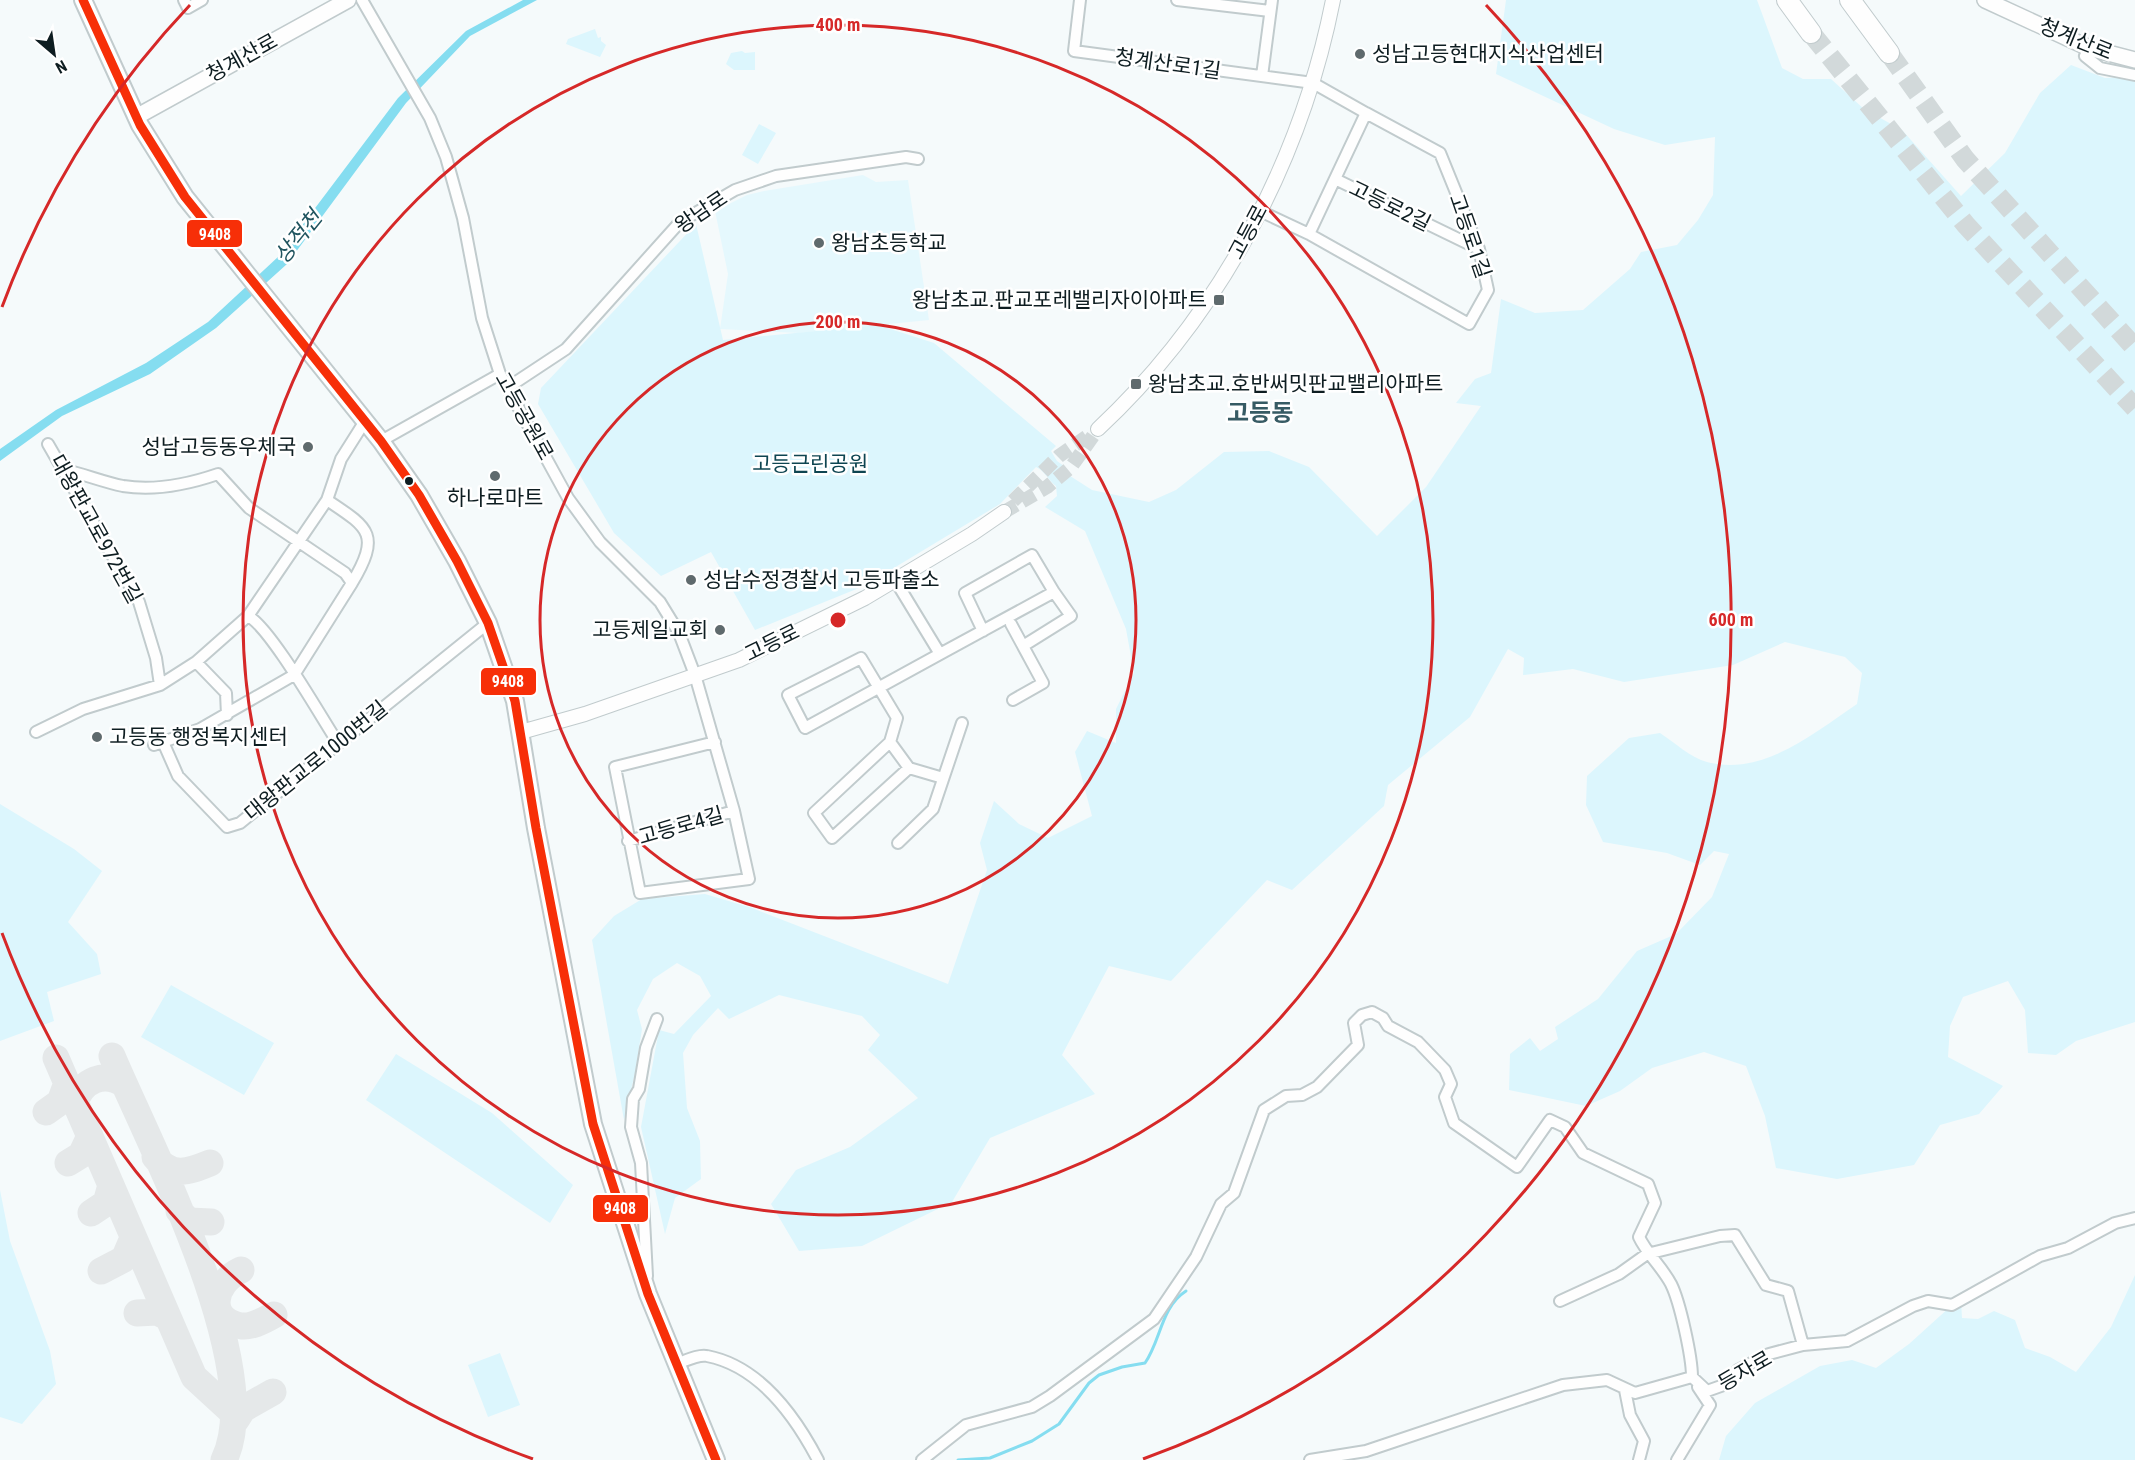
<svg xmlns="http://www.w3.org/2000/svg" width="2135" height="1460" viewBox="0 0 2135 1460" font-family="'Roboto Condensed','Noto Sans KR',sans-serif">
  <rect width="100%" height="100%" fill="#f5fafb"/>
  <!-- built -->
  <path fill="#e5f8fd" d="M863,175L876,182L908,180L929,320L799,333L720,329L728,274L715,211L747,195L764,191Z"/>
  <!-- green -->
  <path fill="#dcf6fd" d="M1506,0H1757L1782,68L1803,79H1831L1864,109L1902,130L1961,196L2005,153L2040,93L2071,65L2105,78L2127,77L2135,81V1022L2076,1041L2056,1055L2028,1053L2025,1010L2008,981L1963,997L1950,1026L1948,1057L2003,1086L1979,1114L1940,1125L1914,1165L1837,1179L1776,1168L1765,1116L1746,1066L1704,1052L1652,1068L1620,1091L1586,1106L1509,1090L1510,1054L1530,1038L1540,1051L1558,1039L1555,1027L1598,999L1637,951L1676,934L1712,897L1729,854L1714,851L1700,865L1667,853L1603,842L1586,805L1587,776L1629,738L1660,733C1674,742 1691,758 1707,762C1762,777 1814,733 1857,704L1862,673L1845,657L1785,642L1733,665L1624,682L1573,669L1523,675L1524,658L1508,649L1470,717L1388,785L1384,806L1292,890L1267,880L1171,981L1109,966L1062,1055L1095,1094L990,1138L952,1202L862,1246L799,1251L771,1204L796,1170L850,1147L918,1098L868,1050L880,1035L862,1016L779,995L729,1019L718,1008L693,1035L683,1053L687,1108L700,1141L701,1179L675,1198L665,1234L641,1127L659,1030L674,1034L711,996L700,976L677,963L653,979L637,1010L642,1029L635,1073L624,1120L592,940L614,916L642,899L705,894L752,908L948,984L987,870L980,843L994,801L1019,824L1048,838L1092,816L1075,752L1087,731L1116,743V709L1134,673L1126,629L1085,531L1045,507L1057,496L1056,486C1048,480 1045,471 1036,467L1000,504L864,586L755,630L711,552L661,576L614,533L538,404L541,388L696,224L723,340L878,325L934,343L1056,446L1051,451L1057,461L1064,466L1067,474L1092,490L1149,502L1176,490L1224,452L1269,451L1309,467L1377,536L1426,487L1481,406L1456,403L1475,379L1491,373L1501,299L1535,313L1583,310L1630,269L1641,252L1677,245L1698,220L1713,195L1715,137L1665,145L1614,129L1496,74Z
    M595,29L598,38L601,37V41L606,45L600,57L566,44L568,39Z
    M742,51L745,53L755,52V70H734L726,64L731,53Z
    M759,124L776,133L758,164L742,155Z
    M0,804L74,849L102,871L68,922L97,954L101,974L47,992L54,1021L0,1041Z
    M171,985L274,1043L244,1095L141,1037Z
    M396,1054L492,1113L573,1185L550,1223L366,1100Z
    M0,1190L10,1241L50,1351L56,1384L22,1424L0,1417Z
    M2135,1275V1460H1719L1726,1436L1755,1403L1820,1366L1852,1360L1876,1368L1909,1344L1951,1306L1961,1301L1962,1318L1978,1319L1994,1311L2015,1320L2025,1348L2050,1357L2076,1372L2111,1327Z
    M500,1353L520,1405L488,1417L468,1365Z"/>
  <!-- water -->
  <path fill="#85ddf0" d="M523,0H537L470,36L406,103L287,264L216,328L150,374L62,416L0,461V449L56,410L146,363L208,322L279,256L398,98L466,31Z"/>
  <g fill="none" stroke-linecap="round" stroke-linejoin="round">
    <!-- stream -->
    <path stroke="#85ddf0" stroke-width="3" d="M958,1460L990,1458L1032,1441L1059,1424L1089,1383L1099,1375L1122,1367L1145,1363C1161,1340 1161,1307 1186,1291"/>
    <!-- taxiway -->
    <path stroke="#e5e8e9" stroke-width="27" d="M112,1056C150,1146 268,1370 224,1460
      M56,1058L194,1377L231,1411L236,1420
      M75,1102C83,1080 104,1071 124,1084
      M46,1112L60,1102L67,1083
      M155,1157C172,1178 188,1172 210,1163
      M68,1163L81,1155L90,1136
      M179,1211L189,1221L211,1222
      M91,1213L106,1203L111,1185
      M241,1270C213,1283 205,1320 242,1326C253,1327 264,1320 274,1315
      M101,1271L124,1259L133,1238
      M137,1313L157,1312L167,1317
      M236,1420L243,1409L273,1392"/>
    <!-- tertiary-tunnel -->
    <path stroke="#d2d9da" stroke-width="14" stroke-dasharray="14 7" stroke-linecap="butt" d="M1013,501L1059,456L1089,435
      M1004,512L1047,487L1071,467L1098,429"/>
    <!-- motorway-tunnel -->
    <path stroke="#d2d9da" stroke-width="20" stroke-dasharray="20 10" stroke-linecap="butt" d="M1811,33L1966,225L2135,408
      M1889,53L1965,159L2135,348"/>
    <!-- minor casing -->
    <g stroke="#c1cbcd" stroke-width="14">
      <path id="minor" d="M184,0L188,8L202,0
        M362,0L430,118L446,157L463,218L482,318L500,374L568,498L600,542L660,602L679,633L695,675L734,811L749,879L640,893L615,767L715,742
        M1080,0L1074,51L1313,83L1366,113L1309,234L1469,324L1488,290L1479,249L1440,153L1366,113
        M1177,0L1270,11
        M2089,48L2085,56L2100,68L2135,75
        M1262,76L1272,0
        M1335,179L1479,249
        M1260,211L1309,234
        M507,388L566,349L680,222L735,190L776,176L906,157L918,159
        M381,441L500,374
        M48,444L139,602L156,658L160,685
        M65,470C84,474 103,482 123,486C154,491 189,484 218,474L249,508L345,573L352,583L294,675L200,729L154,745
        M327,500C369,528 381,534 352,583
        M895,580L940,654L1054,592L1032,555L965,593L983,631
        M248,616C270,627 321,717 338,743
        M1011,624L1043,683L1013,700
        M1023,646L1071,616L1054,592
        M940,654L805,728L788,695L861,658L897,718L890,742L814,813L832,838L909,768L943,778
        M196,662L226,693L227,715
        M36,732L83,709L160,685L196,662L248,616L327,500L341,459L365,421
        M163,742L178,776L227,827L240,823L488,623
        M890,742L909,768
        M628,841L734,811
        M898,843L933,809L962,723
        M647,1276L641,1163L631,1127L633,1099L639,1089L646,1048L657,1019
        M1560,1301L1619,1274L1647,1254L1720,1236L1735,1235L1766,1285L1788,1291L1803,1345
        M676,1364C685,1361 699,1354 707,1356C759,1366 795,1416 818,1460
        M1692,1377L1707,1391L1721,1386L1738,1370L1769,1354L1803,1345L1847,1341L1913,1306L1928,1301L1952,1305L2040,1256L2068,1248L2115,1223L2135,1218
        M1625,1390L1630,1415L1644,1441L1639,1460
        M922,1460L966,1425L1032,1407L1050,1396L1154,1319L1196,1257L1221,1204L1234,1193L1264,1110L1286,1096L1302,1095L1317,1087L1358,1045L1354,1023L1362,1015L1372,1012L1383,1018L1388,1026L1418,1042L1445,1070L1451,1084L1445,1097L1454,1123L1517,1167L1550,1120L1565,1127L1583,1153L1648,1184L1655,1203L1639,1237C1647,1254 1662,1267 1671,1284C1680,1302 1692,1357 1692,1377
        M1310,1460L1366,1451L1563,1385L1607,1380L1635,1393L1692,1377
        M1677,1460L1710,1405L1698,1387"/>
    </g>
    <!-- tertiary casing -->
    <g stroke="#c1cbcd" stroke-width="16">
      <path id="tertiary" d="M1098,429C1219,316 1301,162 1333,0
        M521,732L585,714L739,660L865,598L972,534L1004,512"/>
    </g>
    <!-- secondary casing -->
    <g stroke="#c1cbcd" stroke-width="18">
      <path id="secondary" d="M1985,0L2089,48L2135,60
        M136,117L348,0"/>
    </g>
    <!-- primary casing -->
    <g stroke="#c1cbcd" stroke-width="20">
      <path id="primary" d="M83,0L140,125L185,197L381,441L419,495L457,561L488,623L515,701L536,828L593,1124L648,1294L716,1460"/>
    </g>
    <!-- motorway casing -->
    <g stroke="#c1cbcd" stroke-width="22">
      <path id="motorway" d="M1787,0L1811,33
        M1850,0L1889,53"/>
    </g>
    <!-- minor -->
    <use href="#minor" stroke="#fefefe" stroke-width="10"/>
    <!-- tertiary -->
    <use href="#tertiary" stroke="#fefefe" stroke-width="14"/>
    <!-- secondary -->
    <use href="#secondary" stroke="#fefefe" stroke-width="15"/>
    <!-- primary -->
    <use href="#primary" stroke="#fefefe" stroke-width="16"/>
    <!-- motorway -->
    <use href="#motorway" stroke="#fefefe" stroke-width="20"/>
    <!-- bus-1 casing -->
    <g stroke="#fff" stroke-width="14">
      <path id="bus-1" d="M83,0L140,125L185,197L381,441L419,495L457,561L488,623L515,701L536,828L593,1124L648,1294L716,1460"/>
    </g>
    <!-- bus-1 -->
    <use href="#bus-1" stroke="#f72f08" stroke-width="9"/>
  </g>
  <!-- distance rings -->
  <g fill="none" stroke="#d62828" stroke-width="3">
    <circle cx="838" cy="620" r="298"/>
    <circle cx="838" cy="620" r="595"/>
    <path d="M533 1459A893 893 0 0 1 2 933M2 307A893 893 0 0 1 190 5M1486 5A893 893 0 0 1 1143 1459"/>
  </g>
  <!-- markers -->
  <g fill="#5f6a6d" stroke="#fff" stroke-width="2">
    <circle cx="1360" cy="54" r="6"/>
    <circle cx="819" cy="243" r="6"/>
    <rect x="1213" y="294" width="12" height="12" rx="3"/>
    <rect x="1130" y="378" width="12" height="12" rx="3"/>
    <circle cx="308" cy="447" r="6"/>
    <circle cx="495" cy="476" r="6"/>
    <circle cx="691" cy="580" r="6"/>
    <circle cx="720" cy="630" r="6"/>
    <circle cx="97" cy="737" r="6"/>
  </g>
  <circle fill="#0e1d21" stroke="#fff" stroke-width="2" cx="409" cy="481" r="5"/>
  <g text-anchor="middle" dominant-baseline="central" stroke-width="5" stroke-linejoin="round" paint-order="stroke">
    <!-- street labels -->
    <g font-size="21" fill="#0e1d21" stroke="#fff">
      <text transform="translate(2076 39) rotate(22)">청계산로</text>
      <text transform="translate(242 58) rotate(-29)">청계산로</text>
      <text transform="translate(1168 64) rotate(8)">청계산로1길</text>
      <text transform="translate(1390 206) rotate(26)">고등로2길</text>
      <text transform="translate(701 212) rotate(-34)">왕남로</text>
      <text transform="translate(1248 232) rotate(-62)">고등로</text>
      <text transform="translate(1470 236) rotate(71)">고등로1길</text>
      <text transform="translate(524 416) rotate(61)">고등공원로</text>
      <text transform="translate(96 529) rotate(61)">대왕판교로972번길</text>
      <text transform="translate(772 643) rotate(-26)">고등로</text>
      <text transform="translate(316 761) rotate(-39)">대왕판교로1000번길</text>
      <text transform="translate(681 826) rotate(-16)">고등로4길</text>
      <text transform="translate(1745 1371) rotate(-30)">등자로</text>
    </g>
    <!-- poi labels -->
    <g font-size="21" fill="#0e1d21" stroke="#fff" text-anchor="start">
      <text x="1372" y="54">성남고등현대지식산업센터</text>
      <text x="831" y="243">왕남초등학교</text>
      <text x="1207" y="300" text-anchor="end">왕남초교.판교포레밸리자이아파트</text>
      <text x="1148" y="384">왕남초교.호반써밋판교밸리아파트</text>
      <text x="296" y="447" text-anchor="end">성남고등동우체국</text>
      <text x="495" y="498" text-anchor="middle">하나로마트</text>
      <text x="703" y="580">성남수정경찰서 고등파출소</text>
      <text x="708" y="630" text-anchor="end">고등제일교회</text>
      <text x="109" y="737">고등동 행정복지센터</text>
    </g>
    <!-- park labels -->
    <g font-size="21" fill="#0e4551" stroke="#fff">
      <text x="810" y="464">고등근린공원</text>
    </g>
    <!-- water labels -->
    <g font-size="22" font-style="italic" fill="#20545f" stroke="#fff">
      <text transform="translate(298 237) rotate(-51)">상적천</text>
    </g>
    <!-- quarter labels -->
    <g font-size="24" font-weight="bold" fill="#375b64" stroke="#fff">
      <text x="1260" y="413">고등동</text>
    </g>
  </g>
  <circle cx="838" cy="620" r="9" fill="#d62828" stroke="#fff" stroke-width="3"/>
  <g font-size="18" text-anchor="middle" font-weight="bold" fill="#d62828" stroke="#fff" stroke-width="5" stroke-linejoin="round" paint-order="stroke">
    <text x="838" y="31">400 m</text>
    <text x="838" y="328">200 m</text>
    <text x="1731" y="626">600 m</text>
  </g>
  <g stroke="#fff" stroke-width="2">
    <rect x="186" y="219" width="57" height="29" rx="6" fill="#f72f08"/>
    <rect x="480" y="667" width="57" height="29" rx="6" fill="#f72f08"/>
    <rect x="592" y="1194" width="57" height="29" rx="6" fill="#f72f08"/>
  </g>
  <g font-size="16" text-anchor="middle" font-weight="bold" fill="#fff">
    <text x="215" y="240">9408</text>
    <text x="508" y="687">9408</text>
    <text x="620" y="1214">9408</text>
  </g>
  <!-- north arrow -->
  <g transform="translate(54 54) rotate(151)" stroke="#ffffff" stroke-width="4.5" paint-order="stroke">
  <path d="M0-4.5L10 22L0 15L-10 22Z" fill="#0e1d21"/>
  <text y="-9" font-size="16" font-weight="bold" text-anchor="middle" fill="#0e1d21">N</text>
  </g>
</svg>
